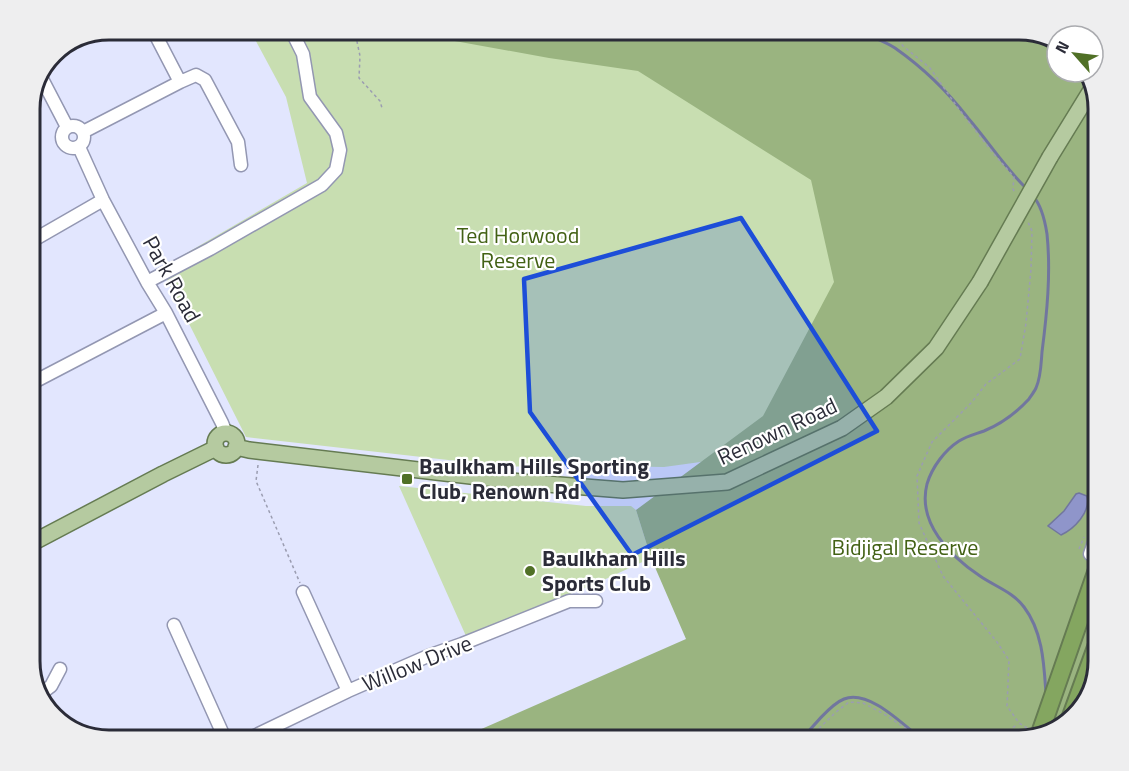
<svg xmlns="http://www.w3.org/2000/svg" width="1129" height="771" viewBox="0 0 1129 771" font-family="'Titillium Web',sans-serif">
  <rect width="100%" height="100%" fill="#e2e6fe"/>
  <!-- green -->
  <path fill="#c8deb1" d="M250,30H658L829,137L852,239L794,437L715,460L664,467L540,465L510,467L246,437L161,268L307,183L286,97Z
    M399,486L586,506H631L636,510L651,558L595,584L466,636Z"/>
  <!-- forest -->
  <path fill="#9ab480" d="M404,30H1019L1057,41V72H1089L1099,109V662L1085,706L1055,733L1020,741H454L686,639L651,558L636,510L763,416L834,282L811,180L638,71L549,58L405,32Z"/>
  <!-- water -->
  <path fill="#8f95ca" stroke="#71769e" stroke-width="1.5" d="M1079,493L1087,496C1091,512 1074,529 1061,535L1048,526L1064,511L1076,494Z"/>
  <g fill="none" stroke-linecap="round" stroke-linejoin="round">
    <!-- stream -->
    <path stroke="#71769e" stroke-width="3" d="M858,30C870,37 883,40 895,48C922,67 948,92 968,118C988,141 1005,168 1027,189
      M1033,196C1042,206 1045,221 1047,234C1051,273 1047,313 1042,352C1041,364 1041,377 1036,388C1034,392 1031,396 1029,399C1017,412 1001,424 984,431C976,434 967,436 959,441C945,450 932,467 927,484C917,523 950,556 980,576C996,587 1013,592 1024,607C1043,632 1044,665 1046,694
      M1052,715L1061,727
      M1049,734L1056,731
      M801,741C810,729 831,704 844,699C870,689 905,727 924,741"/>
    <!-- minor casing -->
    <g stroke="#9397b2" stroke-width="15">
      <path id="minor" d="M153,30L180,82
        M42,79L67,127
        M62 137a11 11 0 1 1 22 0a11 11 0 1 1-22 0Z
        M83,132L180,82L196,75L205,80L238,142L241,165
        M79,147L103,200L147,282L166,313L222,423L226,433
        M30,242L103,200
        M147,282L210,249L322,185L336,170L340,150L336,133L310,97L303,54L291,30
        M30,384L166,313
        M1090,554L1099,528
        M303,592L348,691
        M174,625L226,741
        M39,695L51,686L60,669
        M244,741L348,691L428,656L462,644L569,601H596"/>
    </g>
    <!-- major casing -->
    <g stroke="#657b52" stroke-width="18">
      <path id="major" d="M1050,157L1093,87
        M215 444a11 11 0 1 1 22 0a11 11 0 1 1-22 0Z
        M236,447L249,450L521,482L623,490L727,482L842,428L886,397L936,348L980,282
        M30,544L163,474L216,448"/>
    </g>
    <!-- highway casing -->
    <g stroke="#657b52" stroke-width="20">
      <path id="highway" d="M1070,719L1099,639
        M1039,736L1099,564"/>
    </g>
    <!-- path -->
    <path stroke="#9b9db1" stroke-width="1.5" stroke-dasharray="3 3" stroke-linecap="butt" d="M357,30L355,32L360,56L359,78L380,101L382,108
      M891,30L903,46L930,68L958,108L993,153L1014,177L1013,189L1015,193
      M1019,30L1032,40
      M258,465L256,481L300,583
      M1093,520L1099,508
      M1079,549L1084,537
      M1027,728L1019,723L1007,706L1009,660L997,642L943,576L919,523L917,476L932,442L972,402L986,384L1020,359L1026,323L1031,269L1032,231L1028,222
      M806,741L836,712L849,702L863,703L884,714L920,738L964,741
      M993,741L1018,724"/>
    <!-- minor -->
    <use href="#minor" stroke="#fff" stroke-width="12"/>
    <!-- major -->
    <use href="#major" stroke="#b5caa0" stroke-width="15"/>
    <!-- highway -->
    <use href="#highway" stroke="#84a660" stroke-width="16"/>
    <!-- major-bridge casing -->
    <g stroke="#657b52" stroke-width="18" stroke-linecap="butt">
      <path id="major-bridge" d="M980,282L1050,157"/>
    </g>
    <!-- major-bridge -->
    <use href="#major-bridge" stroke="#b5caa0" stroke-width="15"/>
  </g>
  <!-- marked area -->
  <path fill="#1d4ed8" fill-opacity="0.2" stroke="#1d4ed8" stroke-width="4.5" stroke-linejoin="round" d="M741,218L877,431L632,555L530,412L524,279Z"/>
  <!-- markers -->
  <g fill="#507026" stroke="#fff" stroke-width="2">
    <rect x="401" y="473" width="12" height="12" rx="3"/>
    <circle cx="530" cy="571" r="6"/>
  </g>
  <g text-anchor="middle" dominant-baseline="central" stroke-width="4.5" stroke-linejoin="round" paint-order="stroke">
    <!-- park labels -->
    <g font-size="22" fill="#426114" stroke="#fff">
      <text x="518" y="235">Ted Horwood<tspan x="518" dy="25">Reserve</tspan></text>
      <text x="905" y="547">Bidjigal Reserve</text>
    </g>
    <!-- street labels -->
    <g font-size="22" fill="#2b2c38" stroke="#fff">
      <text transform="translate(172 279) rotate(61)">Park Road</text>
      <text transform="translate(777 431) rotate(-25)">Renown Road</text>
      <text transform="translate(417 663) rotate(-22)">Willow Drive</text>
    </g>
    <!-- poi labels -->
    <g font-size="22" font-weight="bold" fill="#2b2c38" stroke="#fff" text-anchor="start">
      <text x="419" y="466">Baulkham Hills Sporting<tspan x="419" dy="25">Club, Renown Rd</tspan></text>
      <text x="542" y="558">Baulkham Hills<tspan x="542" dy="25">Sports Club</tspan></text>
    </g>
  </g>
  <!-- crop -->
  <path d="M0 0H1129V771H0ZM109 40H1019A69 69 0 0 1 1088 109V661A69 69 0 0 1 1019 730H109A69 69 0 0 1 40 661V109A69 69 0 0 1 109 40Z" fill="#eeeeef" fill-rule="evenodd"/>
  <path fill="none" stroke="#2b2c38" stroke-width="3" d="M109 40H1019A69 69 0 0 1 1088 109V661A69 69 0 0 1 1019 730H109A69 69 0 0 1 40 661V109A69 69 0 0 1 109 40Z"/>
  <!-- north arrow -->
  <g transform="translate(1075 54) rotate(298)"><circle r="28" fill="#ffffff" stroke="#aaabaf" stroke-width="1.5"/>
  <path d="M0-4.5L10 22L0 15L-10 22Z" fill="#507026"/>
  <text y="-9" font-size="16" font-weight="bold" text-anchor="middle" fill="#2b2c38">N</text>
  </g>
</svg>
